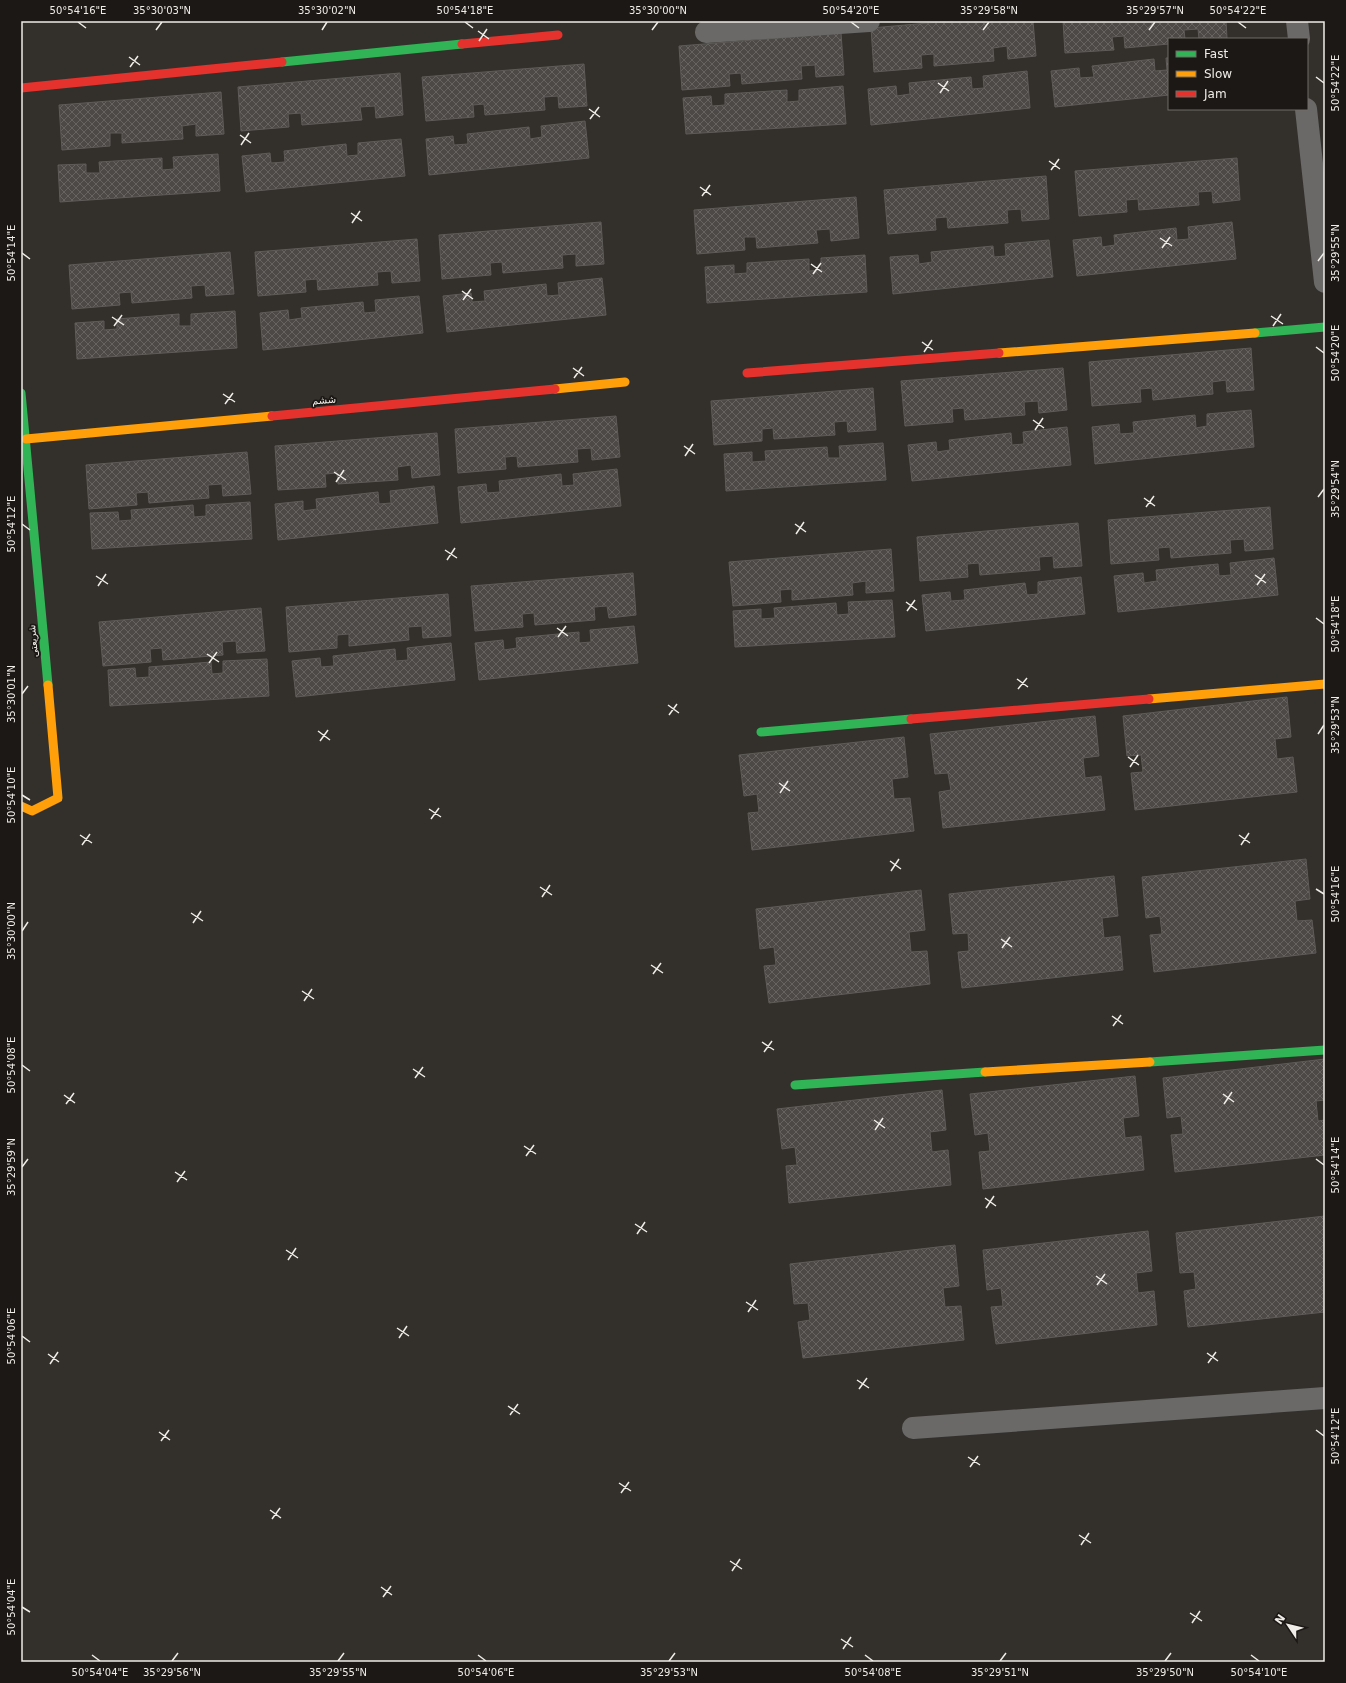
<svg xmlns="http://www.w3.org/2000/svg" width="1346" height="1683" viewBox="0 0 1346 1683" font-family="'DejaVu Sans',Vazirmatn,sans-serif">
  <defs>
    <pattern id="building-cross-hatch" width="8" height="8" patternUnits="userSpaceOnUse"><rect width="8" height="8" fill="#4c4946"/><path d="M0 0l8 8M0 8l8-8" fill="none" stroke="#666361"/></pattern>
  </defs>
  <rect width="100%" height="100%" fill="#33302c"/>
  <!-- building -->
  <path fill="url(#building-cross-hatch)" stroke="#5e5b58" d="M951,21H1033L1036,56L1008,59L1007,46L993,48L994,61L934,66V54L921,55L922,68L874,72L871,28Z
    M1063,21H1226L1227,38L1199,39L1198,29L1184,30L1185,39H1169V44L1125,48L1124,36L1112,37L1114,50L1065,53Z
    M841,33L844,75L816,77L815,65L801,66L802,79L742,84L741,73L729,74L730,86L682,90L679,46Z
    M1166,58H1169V95L1055,107L1051,71L1079,68L1080,78L1094,77L1092,66L1154,59L1155,71L1167,70Z
    M584,64L587,106L559,108L558,96L544,97L545,110L485,115L484,104L473,105L474,117L426,121L422,77Z
    M1027,71L1030,108L871,125L868,89L896,86L897,96L910,94L909,83L971,77L972,89L984,88L983,76Z
    M400,73L403,115L376,118L375,106L360,107L362,120L302,125L301,113L288,114L289,127L241,131L238,87Z
    M843,86L846,124L686,134L683,98L711,96L712,106L725,105V94L787,90V102L799,101V90Z
    M221,92L224,134L196,136V124L182,126L183,139L122,143V133H110V146L62,150L59,105Z
    M585,121L589,158L429,175L426,139L453,136L454,145L468,144L467,134L529,127L530,139L542,137L541,126Z
    M401,139L405,176L246,192L242,156L270,153L271,163L285,162L284,151L346,144L347,156L358,155V143Z
    M218,154L220,191L60,202L58,165L86,164V173H100L99,162L162,158V170L174,169L173,157Z
    M1237,158L1240,200L1213,203L1212,191L1198,192L1199,205L1139,210L1138,199L1126,200L1127,212L1079,216L1075,171Z
    M1046,176L1049,219L1022,221L1021,209L1007,210L1008,223L948,228L947,217L935,218L936,230L888,234L884,190Z
    M856,197L859,238L831,241L830,229L816,230L818,243L757,248L756,237H744L745,250L697,254L694,210Z
    M601,222L604,264L576,266V254L562,255L563,268L503,273L502,262L490,263L491,275L442,279L439,235Z
    M1232,222L1236,259L1077,276L1073,240L1101,237L1102,247L1115,245L1114,235L1176,228L1177,240L1189,239L1188,227Z
    M417,239L420,281L392,283L391,271L377,272L378,285L318,290L317,279L305,280L306,292L258,296L255,252Z
    M1049,240L1053,277L893,294L890,257L918,255L919,264L932,262L931,252L993,246L994,257L1006,256L1005,244Z
    M230,252L234,294L206,296L205,285L191,286L192,298L132,303L131,292L119,293L120,305L72,309L69,265Z
    M865,255L867,292L707,303L705,267L734,265V274L747,273V263L809,259V271L821,270V258Z
    M602,278L606,315L447,332L443,296L471,293L472,302L485,301L484,291L546,284L547,296L559,295L558,283Z
    M419,296L423,333L263,350L260,313L288,310L289,320L302,318L301,308L363,302L364,313L376,312L375,300Z
    M235,311L237,348L77,359L75,323L104,321V330L117,329V319L179,314V326H191V314Z
    M1251,348L1254,390L1227,392L1226,380L1212,382L1213,394L1153,400L1152,388L1140,389L1141,402L1092,406L1089,362Z
    M1063,368L1067,410L1039,413L1038,401L1024,402L1025,415L965,420L964,408L952,409L953,422L905,426L901,381Z
    M873,388L876,430L848,432L847,421L834,422L835,435L774,439L773,428L762,429V441L714,445L711,401Z
    M1251,410L1254,447L1095,464L1092,427L1119,424L1120,434L1134,433L1133,422L1195,415L1196,428L1207,426V414Z
    M616,416L620,457L592,460L591,448L577,449L578,462L518,467L517,456L505,457L506,469L458,473L455,429Z
    M1067,427L1071,465L912,481L908,445L936,442L937,452L950,450L949,440L1011,433L1012,445L1024,444L1023,432Z
    M437,433L440,475L412,478L411,465L397,467L398,480L338,484L337,473L325,474L326,487L278,490L275,446Z
    M883,443L886,480L726,491L724,454L752,452V462L766,461L765,451L827,447L828,458H840L839,446Z
    M247,452L251,494L223,496L222,484L208,485L209,498L149,503L148,492L136,493L137,505L89,509L86,465Z
    M617,469L621,506L461,523L458,487L486,484L487,493L500,492L499,481L561,474L562,486L574,485L573,474Z
    M434,486L438,523L278,540L275,504L303,501V511L317,509L316,499L378,492L379,504L391,503L390,491Z
    M250,502L252,539L92,549L90,513L118,512L119,521L132,520L131,510L193,505L194,517L206,516V505Z
    M1270,507L1273,549L1245,551L1244,539L1230,540L1231,553L1171,558L1170,547L1158,548L1159,560L1111,564L1108,520Z
    M1078,523L1082,566L1054,568L1053,556L1039,557L1040,570L980,575L979,563L967,564L968,577L920,581L917,537Z
    M891,549L894,591L866,593V581L852,583L853,595L792,600V589L780,590L781,602L733,606L729,562Z
    M1274,558L1278,595L1118,612L1114,576L1143,573L1144,583L1157,581L1156,570L1218,564L1219,576L1231,575L1230,563Z
    M633,573L636,615L609,618L607,606L594,607L595,620L535,625L534,613L522,614L523,627L475,631L471,586Z
    M1081,577L1085,614L926,631L922,595L950,592L951,601L965,600L964,590L1025,583L1027,595L1038,594V582Z
    M448,594L451,636L423,638L422,626L408,627L409,640L349,646V634L337,635V648L289,652L286,607Z
    M892,600L895,637L735,647L733,611L761,609V619L775,618L774,608L836,603L837,615L849,614L848,602Z
    M261,608L265,651L237,653L236,641L222,642L223,655L163,660L162,648L150,649L151,662L103,666L99,622Z
    M634,626L638,663L479,680L475,643L503,640L504,650L517,648L516,638L579,632V643L591,642L590,630Z
    M451,643L455,680L296,697L292,661L320,658L321,667L334,666L333,656L395,649L396,661L408,660L407,648Z
    M267,659L269,696L110,706L108,670L135,668L136,678L149,677V667L211,662L212,674L223,673V661Z
    M1287,697L1291,737L1275,739L1277,759L1293,757L1297,792L1135,810L1131,773L1143,772L1141,755L1127,756L1123,716Z
    M1095,716L1099,756L1083,758L1085,778L1101,776L1105,810L943,828L939,792L951,790L948,773L935,774L930,734Z
    M904,737L908,777L892,779L894,799L910,798L914,831L752,850L748,813L759,812L757,794L744,796L739,755Z
    M1306,859L1310,899L1295,901L1297,921L1312,920L1316,953L1154,972L1150,935L1162,934L1160,916L1146,918L1142,877Z
    M1114,876L1118,916L1102,918L1104,938L1120,936L1123,970L962,988L958,952L969,951L968,933L953,934L949,894Z
    M921,890L925,930L909,932L911,952L927,951L930,984L769,1003L764,966L776,965L774,947L760,949L756,909Z
    M1325,1059V1100L1316,1101L1318,1121L1325,1120V1155L1175,1172L1171,1135L1183,1134L1181,1116L1167,1118L1163,1078Z
    M1135,1076L1139,1116L1123,1118L1125,1138L1141,1136L1144,1170L983,1189L979,1152L990,1151L988,1133L975,1135L970,1094Z
    M942,1090L946,1130L930,1132L932,1152L948,1150L951,1185L789,1203L786,1166L797,1165L795,1147L782,1149L777,1109Z
    M1325,1216V1312L1188,1327L1184,1291L1196,1289L1194,1272L1180,1273L1176,1233Z
    M1148,1231L1152,1271L1136,1273L1138,1293L1154,1291L1157,1325L996,1344L991,1307L1003,1306L1001,1288L987,1290L983,1250Z
    M955,1245L959,1286L943,1288L945,1307L961,1306L964,1340L803,1358L798,1322L810,1320L808,1303L794,1304L790,1264Z"/>
  <g fill="none" stroke-linecap="round" stroke-linejoin="round">
    <!-- street -->
    <path stroke="#6a6967" stroke-width="22" d="M1297,21L1299,39
      M706,32L869,21
      M1306,109L1325,282
      M913,1428L1325,1398"/>
    <!-- fast -->
    <path stroke="#30b455" stroke-width="9" d="M282,62L462,44
      M1255,333L1325,327
      M21,393L48,685
      M761,732L911,719
      M1150,1062L1325,1050
      M795,1085L985,1072"/>
    <!-- slow -->
    <path stroke="#ff9f0a" stroke-width="9" d="M999,353L1255,333
      M555,389L625,382
      M26,439L272,416
      M1149,699L1325,684
      M21,806L32,811L58,798L48,685
      M985,1072L1150,1062"/>
    <!-- jam -->
    <path stroke="#e5322d" stroke-width="9" d="M462,44L558,35
      M21,88L282,62
      M747,373L999,353
      M272,416L555,389
      M911,719L1149,699"/>
  </g>
  <!-- ticks -->
  <path fill="none" stroke="#f0ece8" stroke-width="1.5" d="M78,22L86,28M465,22L473,28M851,22L859,28M1238,22L1246,28M156,30L162,22M322,30L327,22M652,30L658,22M983,30L989,22M1149,30L1155,22M478,31L489,39M479,41L487,29M129,57L140,65M130,67L138,56M1316,77L1324,83M938,83L949,91M940,93L948,81M589,109L600,117M590,119L599,107M240,135L251,143M241,145L249,133M1049,161L1060,169M1051,170L1059,159M700,187L711,195M702,196L710,185M351,213L362,221M352,223L360,211M1160,238L1172,246M1162,248L1170,237M22,253L30,259M1318,261L1324,253M811,264L822,272M813,274L821,263M462,291L473,299M463,300L471,289M1271,316L1283,324M112,317L124,325M114,326L122,315M1273,326L1281,314M922,342L933,350M1316,347L1324,353M924,352L932,340M573,368L584,376M574,378L582,367M223,394L235,402M225,404L233,393M1033,420L1044,428M1035,430L1043,418M684,446L695,454M685,456L693,444M334,472L346,480M336,482L344,470M1318,497L1324,489M1144,498L1155,506M1146,507L1154,496M22,524L30,530M795,524L806,532M796,534L804,522M445,550L457,558M447,560L455,548M1255,575L1266,583M96,576L108,584M1257,585L1265,574M98,586L106,574M906,602L917,610M907,611L915,600M1316,618L1324,624M557,628L568,636M558,637L566,626M207,654L219,662M209,663L217,652M1017,679L1028,687M1018,689L1027,678M22,694L28,686M668,705L679,713M669,715L677,704M318,731L330,740M1318,734L1324,725M320,741L328,730M1128,757L1139,765M1130,767L1138,755M779,783L790,791M780,793L788,781M22,795L30,800M429,809L441,817M431,819L439,808M80,835L92,843M1239,835L1250,843M82,845L90,834M1241,845L1249,833M890,861L901,869M891,871L899,859M540,887L552,895M1316,889L1324,894M542,897L550,885M191,913L203,921M193,923L201,911M22,931L28,922M1001,939L1012,947M1002,948L1010,937M651,965L663,973M653,974L661,963M302,991L314,999M304,1001L312,989M1112,1016L1123,1024M1113,1026L1121,1015M762,1042L774,1050M764,1052L772,1041M22,1065L30,1071M413,1069L425,1077M415,1078L423,1067M1223,1094L1234,1102M64,1095L75,1103M66,1104L74,1093M1224,1104L1232,1092M874,1120L885,1128M875,1130L883,1118M524,1146L536,1154M526,1156L534,1145M1316,1159L1324,1165M22,1167L28,1159M175,1172L187,1180M177,1182L185,1171M985,1198L996,1206M986,1208L994,1196M635,1224L647,1232M637,1234L645,1222M286,1250L298,1258M288,1260L296,1248M1096,1276L1107,1284M1097,1285L1105,1274M746,1302L758,1310M748,1312L756,1300M397,1328L409,1336M22,1336L30,1342M399,1338L407,1326M1207,1353L1218,1361M48,1354L59,1362M1208,1363L1216,1352M50,1364L58,1352M857,1380L869,1388M859,1389L867,1378M508,1406L520,1414M510,1415L518,1404M1316,1430L1324,1436M159,1432L170,1440M161,1441L169,1430M968,1457L980,1465M970,1467L978,1456M619,1483L631,1491M621,1493L629,1482M270,1510L281,1518M272,1519L280,1508M1079,1535L1091,1543M1081,1545L1089,1533M730,1561L742,1569M732,1571L740,1559M381,1587L392,1595M383,1597L391,1586M22,1607L30,1612M1190,1613L1202,1621M1192,1623L1200,1611M841,1639L853,1647M843,1649L851,1637M92,1655L100,1661M478,1655L486,1661M865,1655L873,1661M1251,1655L1259,1661M172,1661L178,1653M338,1661L344,1653M669,1661L675,1653M1000,1661L1006,1653M1165,1661L1171,1653"/>
  <g text-anchor="middle" dominant-baseline="central" stroke-width="3.5" stroke-linejoin="round" paint-order="stroke">
    <!-- street labels -->
    <g font-size="10" fill="#f0ece8" stroke="#1b1815">
      <text transform="translate(324 400) rotate(-5)">ششم</text>
      <text transform="translate(33 641) rotate(-95)">شریعتی</text>
    </g>
  </g>
  <!-- border -->
  <rect width="1346" height="1683" fill="none" stroke="#1b1815" stroke-width="44"/>
  <!-- legend -->
  <rect x="1168" y="38" width="140" height="72" fill="#1b1815" stroke="#706d69"/>
  <rect x="1176" y="51" width="20" height="6" fill="#30b455" stroke="#706d69"/>
  <text x="1204" y="58" font-size="12" fill="#f0ece8">Fast</text>
  <rect x="1176" y="71" width="20" height="6" fill="#ff9f0a" stroke="#706d69"/>
  <text x="1204" y="78" font-size="12" fill="#f0ece8">Slow</text>
  <rect x="1176" y="91" width="20" height="6" fill="#e5322d" stroke="#706d69"/>
  <text x="1204" y="98" font-size="12" fill="#f0ece8">Jam</text>
  <!-- north arrow -->
  <g transform="translate(1288 1625) rotate(305)" stroke="#1b1815" stroke-width="3" paint-order="stroke">
  <path d="M0-3L7 15L0 10L-7 15Z" fill="#f0ece8"/>
  <text y="-6" font-size="11" font-weight="bold" text-anchor="middle" fill="#f0ece8">N</text>
  </g>
  <rect x="22" y="22" width="1302" height="1639" fill="none" stroke="#f0ece8" stroke-width="1.5"/>
  <g font-size="10" text-anchor="middle" fill="#f0ece8">
    <text x="78" y="14">50°54'16"E</text>
    <text x="162" y="14">35°30'03"N</text>
    <text x="327" y="14">35°30'02"N</text>
    <text x="465" y="14">50°54'18"E</text>
    <text x="658" y="14">35°30'00"N</text>
    <text x="851" y="14">50°54'20"E</text>
    <text x="989" y="14">35°29'58"N</text>
    <text x="1155" y="14">35°29'57"N</text>
    <text x="1238" y="14">50°54'22"E</text>
    <text transform="translate(1335 83) rotate(-90)" y="4">50°54'22"E</text>
    <text transform="translate(1335 253) rotate(-90)" y="4">35°29'55"N</text>
    <text transform="translate(11 253) rotate(-90)" y="4">50°54'14"E</text>
    <text transform="translate(1335 353) rotate(-90)" y="4">50°54'20"E</text>
    <text transform="translate(1335 489) rotate(-90)" y="4">35°29'54"N</text>
    <text transform="translate(11 524) rotate(-90)" y="4">50°54'12"E</text>
    <text transform="translate(1335 624) rotate(-90)" y="4">50°54'18"E</text>
    <text transform="translate(11 694) rotate(-90)" y="4">35°30'01"N</text>
    <text transform="translate(1335 725) rotate(-90)" y="4">35°29'53"N</text>
    <text transform="translate(11 795) rotate(-90)" y="4">50°54'10"E</text>
    <text transform="translate(1335 894) rotate(-90)" y="4">50°54'16"E</text>
    <text transform="translate(11 931) rotate(-90)" y="4">35°30'00"N</text>
    <text transform="translate(11 1065) rotate(-90)" y="4">50°54'08"E</text>
    <text transform="translate(1335 1165) rotate(-90)" y="4">50°54'14"E</text>
    <text transform="translate(11 1167) rotate(-90)" y="4">35°29'59"N</text>
    <text transform="translate(11 1336) rotate(-90)" y="4">50°54'06"E</text>
    <text transform="translate(1335 1436) rotate(-90)" y="4">50°54'12"E</text>
    <text transform="translate(11 1607) rotate(-90)" y="4">50°54'04"E</text>
    <text x="100" y="1676">50°54'04"E</text>
    <text x="172" y="1676">35°29'56"N</text>
    <text x="338" y="1676">35°29'55"N</text>
    <text x="486" y="1676">50°54'06"E</text>
    <text x="669" y="1676">35°29'53"N</text>
    <text x="873" y="1676">50°54'08"E</text>
    <text x="1000" y="1676">35°29'51"N</text>
    <text x="1165" y="1676">35°29'50"N</text>
    <text x="1259" y="1676">50°54'10"E</text>
  </g>
</svg>
